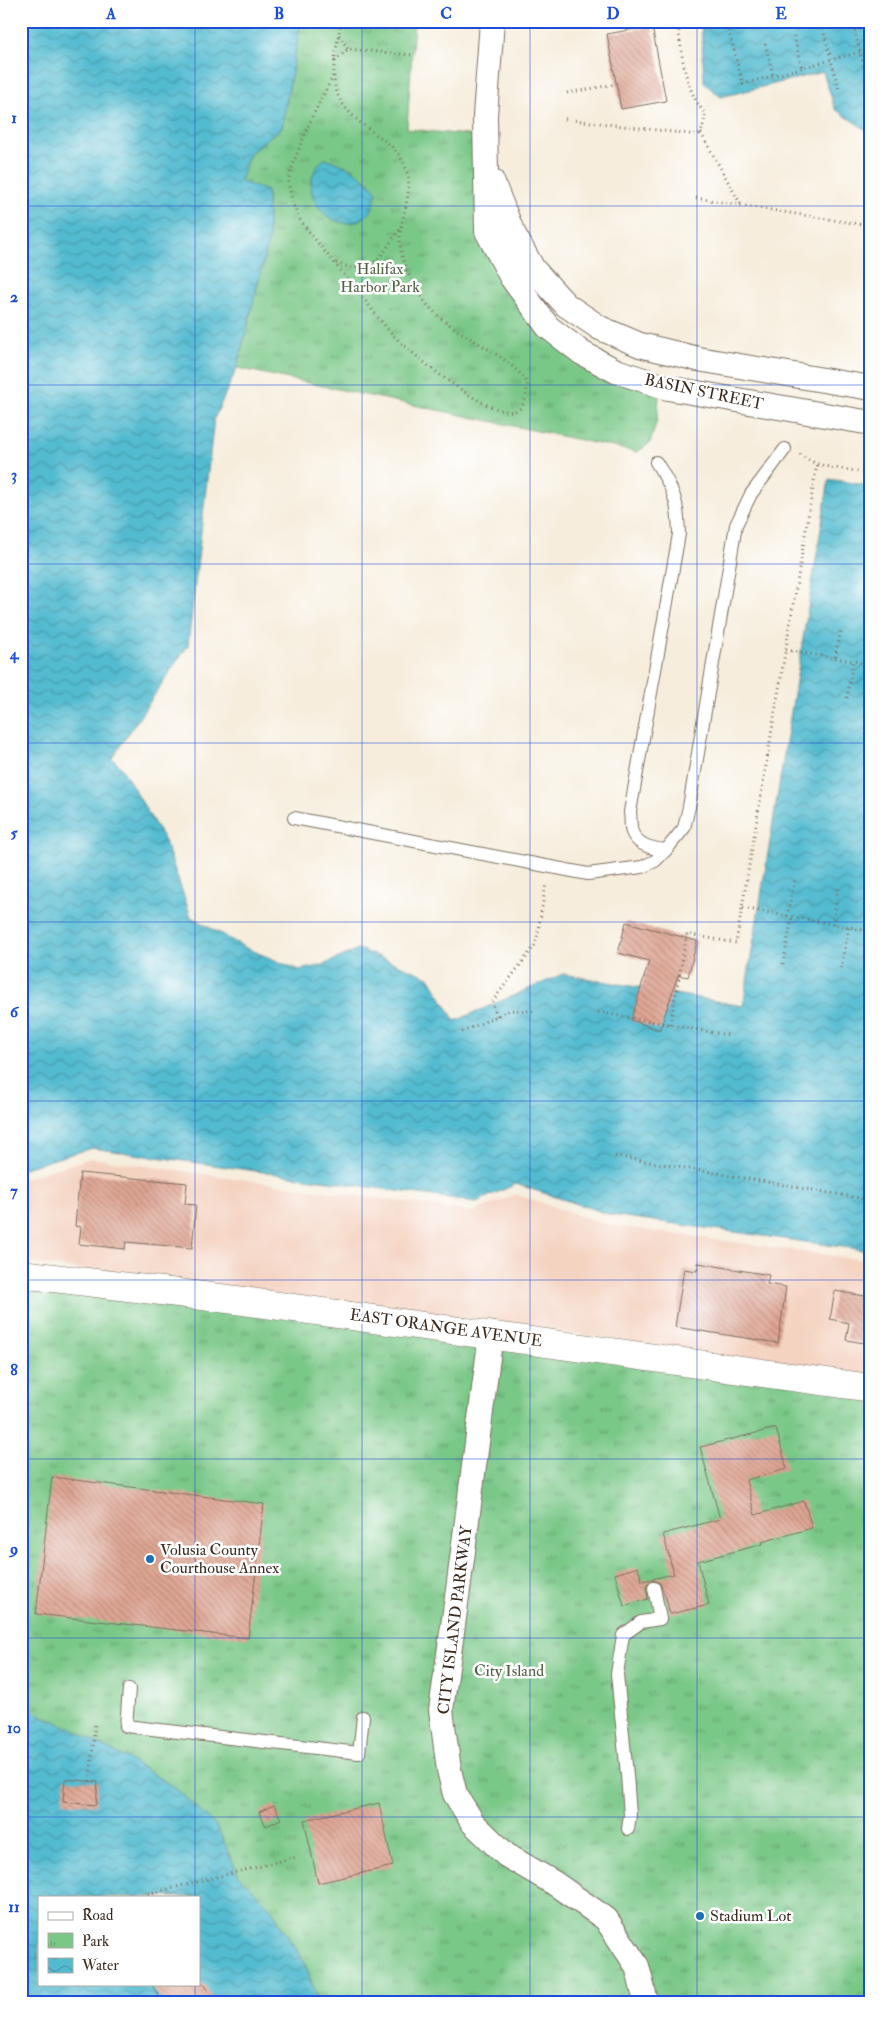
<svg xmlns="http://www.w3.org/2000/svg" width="892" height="2023" viewBox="0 0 892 2023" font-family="'IM FELL Double Pica',serif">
  <defs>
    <pattern id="park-tufts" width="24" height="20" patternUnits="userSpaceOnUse" patternTransform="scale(1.25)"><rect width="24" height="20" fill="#7ac888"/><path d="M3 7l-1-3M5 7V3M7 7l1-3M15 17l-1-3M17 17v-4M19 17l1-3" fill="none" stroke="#65a36f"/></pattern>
    <pattern id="water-waves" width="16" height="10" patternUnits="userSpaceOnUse" patternTransform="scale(1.25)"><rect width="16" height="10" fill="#53bbd0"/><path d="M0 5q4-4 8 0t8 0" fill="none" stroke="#4698a8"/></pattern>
    <pattern id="building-back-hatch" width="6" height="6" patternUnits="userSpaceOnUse" patternTransform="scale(1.25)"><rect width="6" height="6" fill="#dfa694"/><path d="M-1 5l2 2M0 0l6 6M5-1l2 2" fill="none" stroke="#b68778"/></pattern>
  </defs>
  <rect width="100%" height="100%" fill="#fff"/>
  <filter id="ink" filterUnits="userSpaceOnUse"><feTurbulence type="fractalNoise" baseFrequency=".02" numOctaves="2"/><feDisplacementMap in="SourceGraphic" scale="10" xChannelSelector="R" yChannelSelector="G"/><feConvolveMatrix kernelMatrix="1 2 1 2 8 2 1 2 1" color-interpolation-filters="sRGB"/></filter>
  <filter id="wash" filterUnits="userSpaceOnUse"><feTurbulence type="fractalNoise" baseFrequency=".0096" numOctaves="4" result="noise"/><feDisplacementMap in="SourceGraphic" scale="20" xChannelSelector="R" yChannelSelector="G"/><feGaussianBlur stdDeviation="1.12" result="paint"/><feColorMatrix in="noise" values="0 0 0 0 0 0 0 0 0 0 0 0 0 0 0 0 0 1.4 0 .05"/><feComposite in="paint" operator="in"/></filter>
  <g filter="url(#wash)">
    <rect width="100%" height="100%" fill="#f6eddc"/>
    <!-- built -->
    <path fill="#f4d3c1" d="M91,1158L474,1212L515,1194L609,1225L871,1261V1376L502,1323L21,1262V1179Z"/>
    <!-- park -->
    <path fill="url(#park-tufts)" stroke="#5a7953" d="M301,21H414L407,129L486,137L487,231L548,327L660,385L657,420L650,443L637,452L237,368L269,239L240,181L249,154L282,127Z
      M21,1280L871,1388V2002H319L304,1962L270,1907L239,1876L216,1827L174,1787L126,1758L68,1727L21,1706Z"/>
    <!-- water -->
    <path fill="url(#water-waves)" stroke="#477277" fill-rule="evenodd" d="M21,21H301L282,127L249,154L240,181L267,191L269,239L237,368L214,419L188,645L112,758L121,767L165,841L191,917L246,948L299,970L323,965L359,949L429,977L455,1021L563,974L743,1006L829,479L871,486V1251L611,1215L516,1184L476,1202L92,1148L21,1169Z
      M701,21H871V131L866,130L835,109L823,72L721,97L704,83Z
      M324,159C345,162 364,176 377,192C375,197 374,206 371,211C341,248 286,192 324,159Z
      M21,1706L68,1727L126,1758L174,1787L217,1827L239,1876L270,1907L304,1962L319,2002H21ZM39,1897H199V1984H39Z"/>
    <g id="blocks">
      <!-- building -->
      <path fill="url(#building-back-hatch)" d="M652,26L666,101L621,109L607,34Z
        M626,922L697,941L688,977L678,975L660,1030L631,1020L649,961L618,953Z
        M80,1173L187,1183L185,1204L196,1205L192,1248L126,1242L125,1249L79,1244L81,1227L75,1226Z
        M698,1263L769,1275L767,1284L786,1287L778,1343L675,1327L684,1269L697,1271Z
        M835,1291L871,1297V1344L846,1340L849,1323L830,1319Z
        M776,1428L787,1469L746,1480L755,1515L804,1501L812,1528L762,1542L763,1544L698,1561L709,1605L670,1614L665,1594H664L660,1583L653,1580L646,1586L648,1599L624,1606L615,1574L638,1567L642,1581L674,1574L663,1534L720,1519L700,1447Z
        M52,1477L264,1504L248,1638L36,1614Z
        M65,1779L98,1782L96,1805L63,1802Z
        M379,1803L393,1866L318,1883L304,1820Z
        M274,1805L281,1819L266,1826L259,1812Z
        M151,1984H204L216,2002H163Z"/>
    </g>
  </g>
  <g filter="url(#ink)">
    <use href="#blocks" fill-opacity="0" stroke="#7c6e60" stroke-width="1"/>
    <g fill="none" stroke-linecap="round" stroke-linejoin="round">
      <!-- lane casing -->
      <g stroke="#7c6e60" stroke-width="14">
        <path id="lane" d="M656,462C674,490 678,501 679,534L630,812C631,818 630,826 632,832C637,845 653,849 666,850L684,828L689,807L736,525L751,494L785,449
          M294,818L588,874L642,867L655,861L666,850
          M129,1689L126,1726L359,1753L363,1717
          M628,1829L630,1815L627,1775L617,1674L623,1635L641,1622L660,1619L654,1588"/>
      </g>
      <!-- street casing -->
      <g stroke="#7c6e60" stroke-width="26">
        <path id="street" d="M492,21L485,116L487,231L512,278L548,327L582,353L616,371L668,388L871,423
          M492,181L512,231L533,269L566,305L600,328L640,345L698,359L871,388
          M491,1334L458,1590L441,1710L449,1770L455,1794L473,1823L506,1855L554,1883L606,1919L637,1966L646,2002"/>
      </g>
      <!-- secondary casing -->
      <g stroke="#7c6e60" stroke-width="29">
        <path id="secondary" d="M21,1274L236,1300L871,1388"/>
      </g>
      <!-- path -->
      <path stroke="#7c6e60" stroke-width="3" stroke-dasharray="1 4" stroke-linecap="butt" d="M726,21L743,84L871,49
        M852,21L868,82
        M653,29L679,25
        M823,29L839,90
        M339,35L348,49
        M794,36L802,68
        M765,44L773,75
        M335,61L348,49L412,55
        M333,76L313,115L294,161L288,181L292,201L298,217C316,242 337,266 357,290C369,305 380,321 393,335C410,352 496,426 519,409C526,404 526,392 528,384C503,347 452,337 425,302C413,286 402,264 400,244C398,219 415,195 406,169C402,155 389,143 377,135C323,98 331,79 341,21
        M567,93L616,84
        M565,119L698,135L701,133L706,114C684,91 681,51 678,21
        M701,133L741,205
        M696,198L871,226
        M336,263C375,278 382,253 402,226
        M800,454C815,469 850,469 871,473
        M786,650L871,664
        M835,657L841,631
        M847,698L853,661
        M743,908L871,931
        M787,916L795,879
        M833,924L838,888
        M783,964L792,917
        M840,973L849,927
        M598,1012L728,1035
        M497,1016L492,1002L536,944L546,883
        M670,1024L687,934L736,943L817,464
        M462,1032L510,1010L533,1011
        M615,1156L871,1200
        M90,1781L95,1722
        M148,1894L297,1857"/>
      <!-- lane -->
      <use href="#lane" stroke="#fff" stroke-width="12"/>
      <!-- street -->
      <use href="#street" stroke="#fff" stroke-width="24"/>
      <!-- secondary -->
      <use href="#secondary" stroke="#fff" stroke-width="28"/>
    </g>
  </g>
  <!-- grid -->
  <path fill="none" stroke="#1d4ed8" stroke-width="1" stroke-opacity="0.55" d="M195,21V1897M362,21V2002M530,21V2002M697,21V2002M21,206H871M21,385H871M21,564H871M21,743H871M21,922H871M21,1101H871M21,1280H871M21,1459H871M21,1638H871M21,1817H871M195,1984V2002"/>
  <!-- markers -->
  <g fill="#1f6fb2" stroke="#fff" stroke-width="2">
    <circle cx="150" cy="1559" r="5"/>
    <circle cx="700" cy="1916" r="5"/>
  </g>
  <g text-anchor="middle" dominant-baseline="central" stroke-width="5" stroke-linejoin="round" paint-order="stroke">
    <!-- park labels -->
    <g font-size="16" fill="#516143" stroke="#fff">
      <text x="380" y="269">Halifax<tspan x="380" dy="18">Harbor Park</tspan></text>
      <text x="509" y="1671">City Island</text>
    </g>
    <!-- street labels -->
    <g font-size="16" fill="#3b2a1e" stroke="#fff">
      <text transform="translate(704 392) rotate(12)">BASIN STREET</text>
      <text transform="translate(446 1328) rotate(8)">EAST ORANGE AVENUE</text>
      <text transform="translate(455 1620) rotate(-83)">CITY ISLAND PARKWAY</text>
    </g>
    <!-- poi labels -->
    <g font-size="16" fill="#3b2a1e" stroke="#fff" text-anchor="start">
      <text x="160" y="1550">Volusia County<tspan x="160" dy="18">Courthouse Annex</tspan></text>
      <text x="710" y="1916">Stadium Lot</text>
    </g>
  </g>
  <!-- margin -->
  <rect width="892" height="2023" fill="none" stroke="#fff" stroke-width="55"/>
  <!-- legend -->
  <rect x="38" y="1896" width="162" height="90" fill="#ffffff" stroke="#b1aaa5"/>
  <rect x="48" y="1912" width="25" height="8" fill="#ffffff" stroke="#b1aaa5"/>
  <text x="82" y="1920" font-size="15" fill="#3b2a1e">Road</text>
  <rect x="48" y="1933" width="25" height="15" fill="url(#park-tufts)" stroke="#b1aaa5"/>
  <text x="82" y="1946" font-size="15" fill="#3b2a1e">Park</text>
  <rect x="48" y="1958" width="25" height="15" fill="url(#water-waves)" stroke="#b1aaa5"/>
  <text x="82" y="1970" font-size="15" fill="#3b2a1e">Water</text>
  <rect x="28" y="28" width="836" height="1968" fill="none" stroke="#1d4ed8" stroke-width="2"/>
  <g font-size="16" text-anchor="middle" font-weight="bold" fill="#1d4ed8">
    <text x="111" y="19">A</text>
    <text x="279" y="19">B</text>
    <text x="446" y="19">C</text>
    <text x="613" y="19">D</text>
    <text x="781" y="19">E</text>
    <text x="14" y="123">1</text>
    <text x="14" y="302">2</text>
    <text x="14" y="480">3</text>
    <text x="14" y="659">4</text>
    <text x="14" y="838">5</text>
    <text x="14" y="1017">6</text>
    <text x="14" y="1196">7</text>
    <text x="14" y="1375">8</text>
    <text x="14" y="1554">9</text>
    <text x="14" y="1733">10</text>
    <text x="14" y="1912">11</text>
  </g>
</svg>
